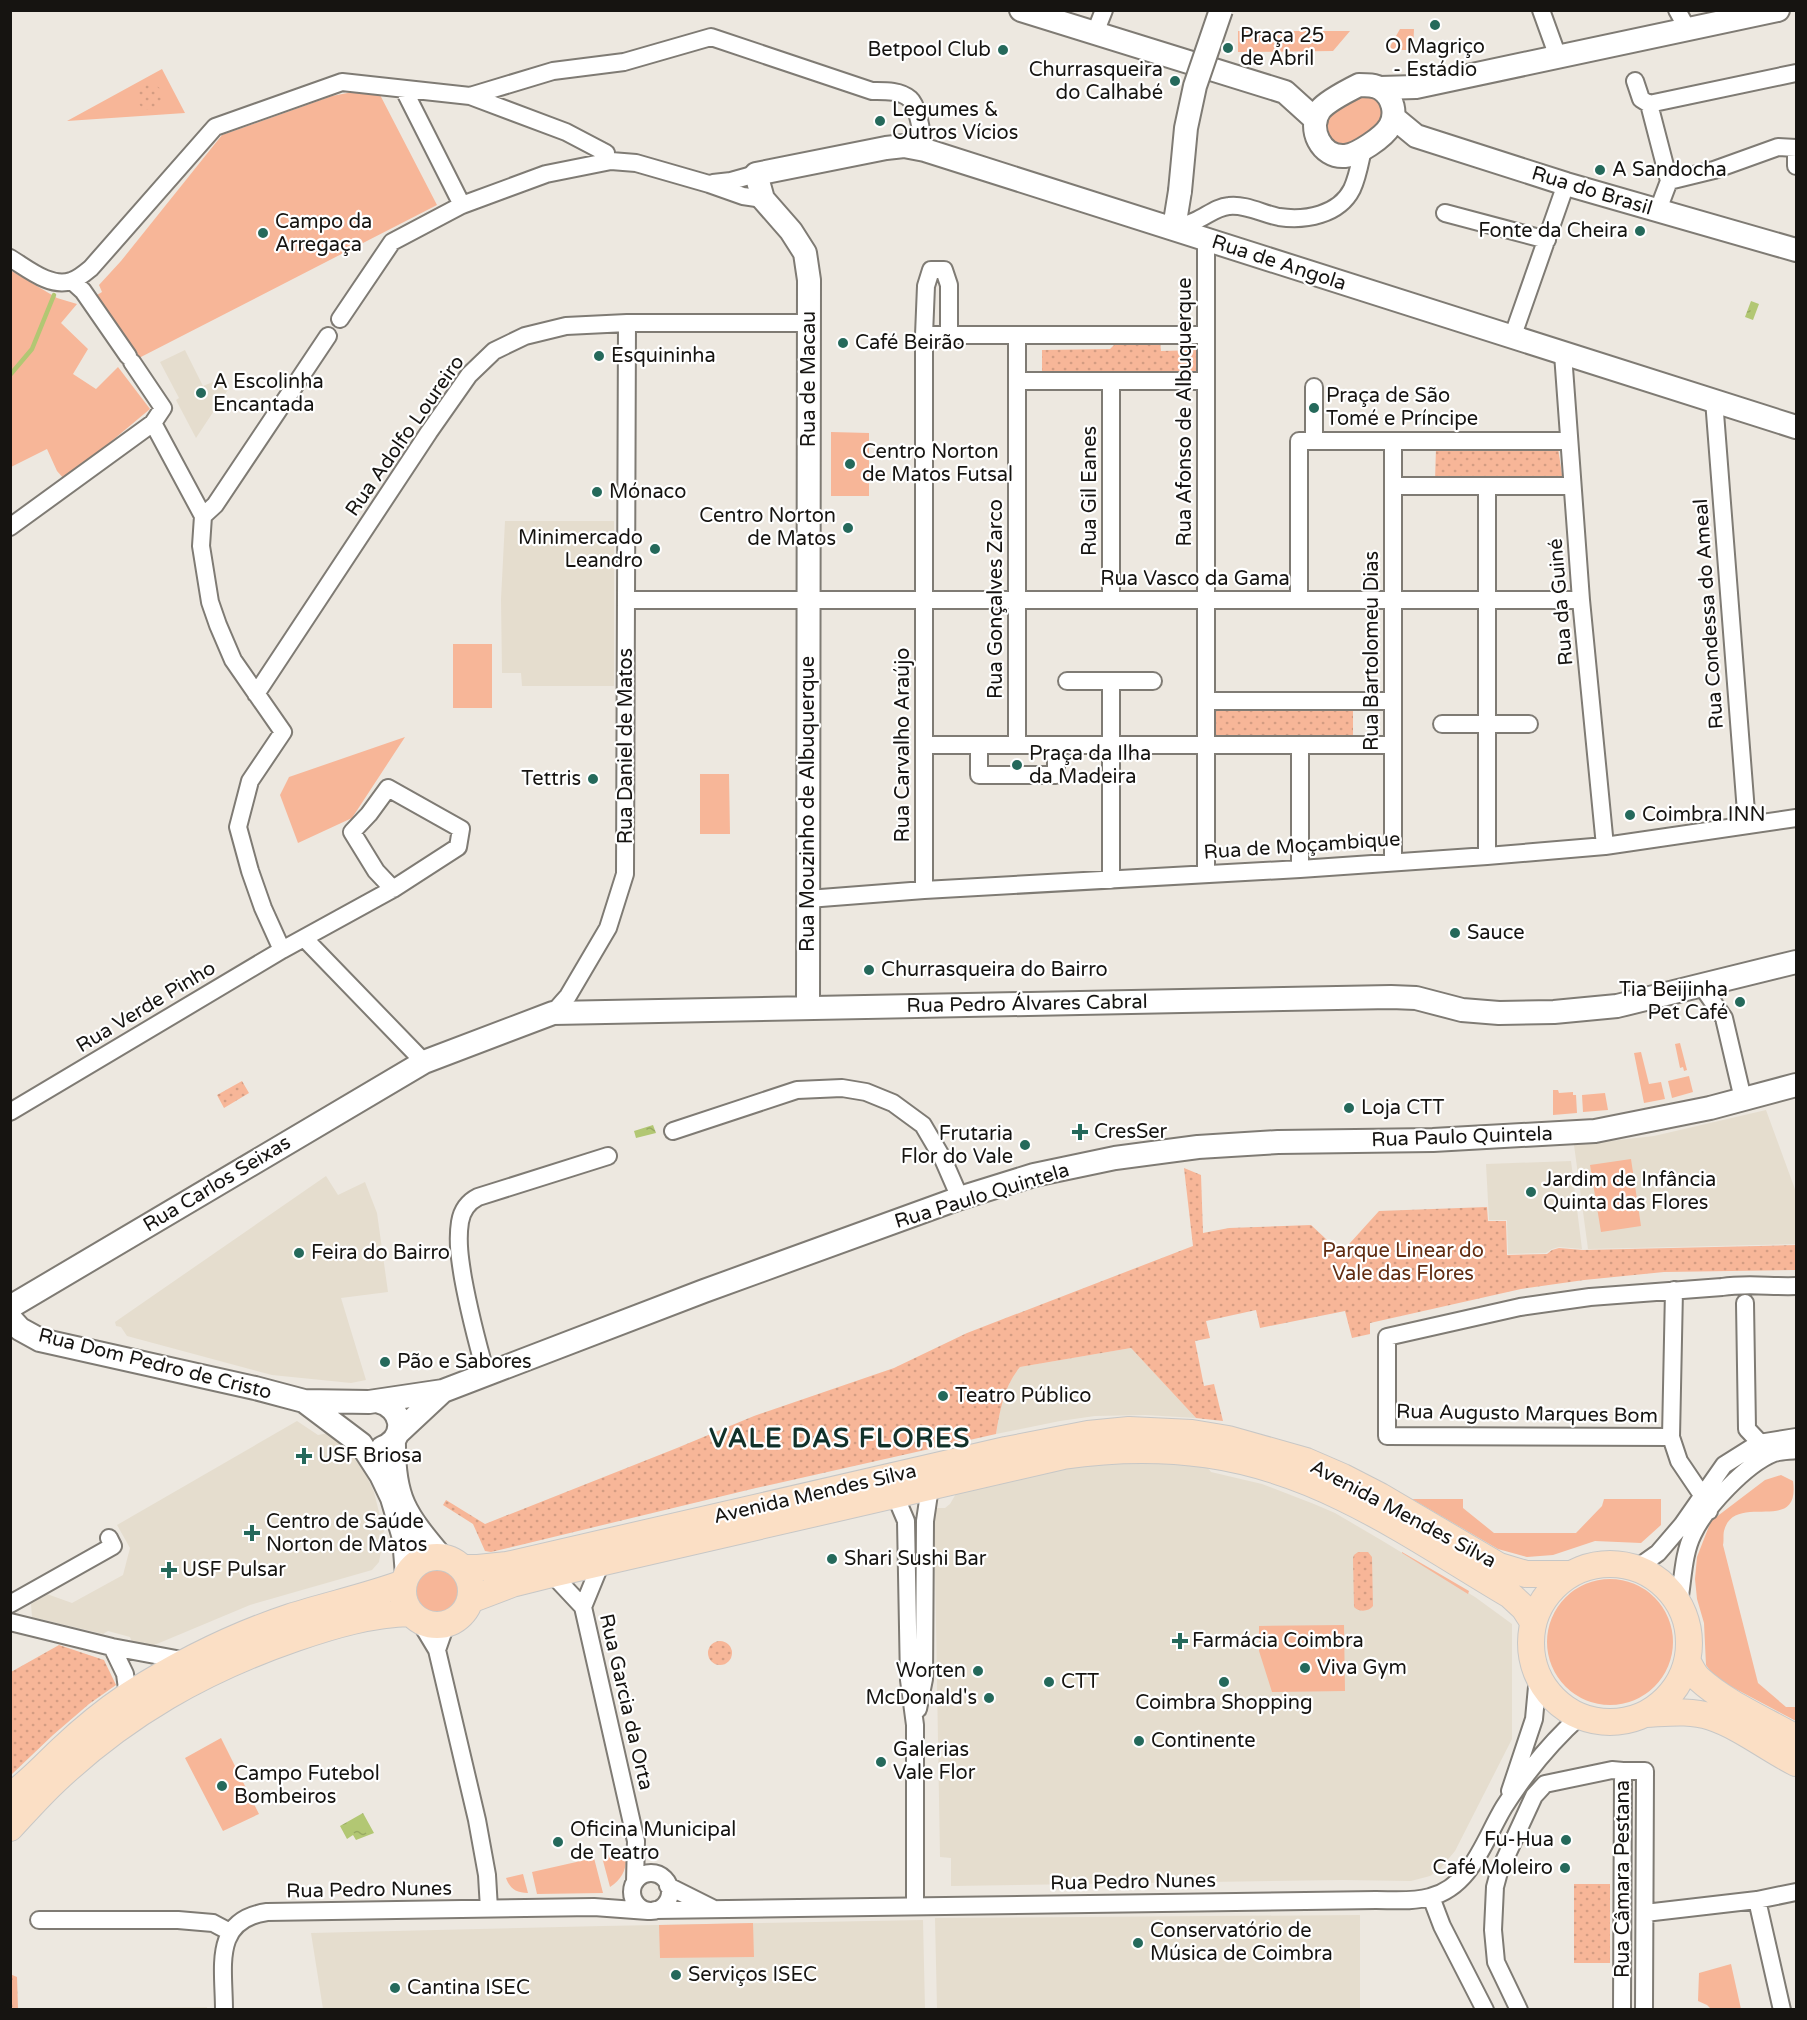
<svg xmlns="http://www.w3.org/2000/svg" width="1807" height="2020" viewBox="0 0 1807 2020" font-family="'Varela Round',sans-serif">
  <defs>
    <pattern id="forest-crowns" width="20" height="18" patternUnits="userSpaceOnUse" patternTransform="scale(1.5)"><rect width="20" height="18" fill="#f7b698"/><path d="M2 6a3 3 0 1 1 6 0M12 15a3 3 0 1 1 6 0" fill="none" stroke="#d39c82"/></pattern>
    <pattern id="park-dots" width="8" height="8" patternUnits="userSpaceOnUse" patternTransform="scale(1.5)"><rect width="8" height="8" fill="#f7b698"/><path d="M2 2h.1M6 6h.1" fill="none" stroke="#d39c82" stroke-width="1.8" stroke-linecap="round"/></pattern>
    <pattern id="water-ripples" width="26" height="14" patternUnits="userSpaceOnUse" patternTransform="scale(1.5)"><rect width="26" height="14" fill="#b2c773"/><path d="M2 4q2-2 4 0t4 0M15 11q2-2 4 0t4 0" fill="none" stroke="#98aa62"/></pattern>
  </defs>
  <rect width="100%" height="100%" fill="#ede8e0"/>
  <!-- built -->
  <path fill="#e5ddce" d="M185,350L203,386L213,382L229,388L196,438L176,400L179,398L160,362Z
    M505,521H614V686H522L521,673H502L501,599Z
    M1766,1110L1796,1192V1244L1588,1249L1574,1145L1654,1136Z
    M1571,1161L1582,1249L1559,1247L1552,1249L1546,1253L1508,1254L1507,1220H1489L1486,1164Z
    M326,1176L338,1195L365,1182L377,1213L388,1292L341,1298L366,1380L351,1383L272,1375L127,1336L121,1327L116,1326L115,1322Z
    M1131,1348L1196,1418L1145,1415L1095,1416L1060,1421L996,1434L1001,1404L1013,1375L1020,1367Z
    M297,1421L318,1435L329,1433L353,1457L365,1472L374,1492L384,1532L379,1535L381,1551L379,1562L372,1570L250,1605L152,1646L132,1642L130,1637L108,1631L103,1634L32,1617L31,1604L47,1594L72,1603L123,1575L130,1548L117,1525Z
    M1126,1462H1176L1207,1467L1211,1472L1262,1484L1314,1504L1335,1513L1381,1540L1475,1597L1512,1624V1739L1455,1851L1440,1869L1430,1876L1411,1881L1343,1880L951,1886V1858L940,1857L934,1508H945L950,1504L957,1492L1067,1467Z
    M1360,1915V2009H937L935,1918Z
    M923,1920L925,2009H323L311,1933L603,1926Z
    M207,2007V2010L37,2009V2008Z"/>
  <!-- grass -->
  <path fill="#f7b698" d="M1400,29H1414L1413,50H1388Z
    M1238,31H1350L1333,51L1238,52Z
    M162,69L185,113L67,121Z
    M358,91H378L437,205L137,359L108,316L97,295L102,292L99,285L121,261L222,135L332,96Z
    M1362,95C1412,102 1360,147 1343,146C1339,145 1333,142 1330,140C1325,134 1325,124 1328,117Z
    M10,270L57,298L77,304L61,323L88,349L73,374L96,389L118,367L150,409L65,480L57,471L47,449L11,467Z
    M831,432L869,433V496H831Z
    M453,644H492V708H453Z
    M405,737L352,818L298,843L280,795L289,777Z
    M700,774H729L730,834H700Z
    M1680,1043L1687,1070L1684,1071L1683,1067L1680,1068L1675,1044Z
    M1641,1052L1649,1084L1661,1082L1665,1099L1644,1103L1634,1053Z
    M1689,1076L1693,1092L1672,1098L1668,1081Z
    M1553,1090H1558L1559,1093L1573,1092V1095H1576L1577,1113L1553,1115Z
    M1605,1093L1608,1110L1583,1112L1582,1095Z
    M1631,1159L1641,1226L1601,1232L1590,1165Z
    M1781,1475L1793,1481C1801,1537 1734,1490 1724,1531C1723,1535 1724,1541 1723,1545L1758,1683L1786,1707H1796V1721L1715,1678L1706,1665L1704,1623L1697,1599L1695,1579L1697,1557L1711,1521L1765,1480Z
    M1412,1499H1463V1508L1494,1533H1576L1602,1506L1604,1499H1661V1525L1641,1543L1595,1541L1553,1555L1527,1557L1498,1549Z
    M1402,1552L1469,1591L1468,1594L1402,1553Z
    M414 1591a23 23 0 1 1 46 0a23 23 0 1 1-46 0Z
    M1547 1642a63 63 0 1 1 126 0a63 63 0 1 1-126 0Z
    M1344,1625L1345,1691L1272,1692L1259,1651V1626Z
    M221,1738L259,1814L223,1831L185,1758Z
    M625,1850C628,1866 624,1878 610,1887L602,1857Z
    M594,1858L603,1893L537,1894L532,1872Z
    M523,1874L528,1893C516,1893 510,1889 506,1878Z
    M753,1923L754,1957L660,1958L659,1925Z
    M1731,1964L1741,2009H1711L1707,2005L1698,2001L1699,1973Z"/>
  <!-- forest -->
  <path fill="url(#forest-crowns)" d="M10,1974L17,1977L18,2009H11Z"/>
  <!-- park -->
  <path fill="url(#park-dots)" d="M137 97a13 13 0 1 1 26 0a13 13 0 1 1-26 0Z
    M1160,341L1161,351L1198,350L1199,372L1042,374V350L1110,349L1117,342Z
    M1436,447L1558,448L1563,481H1435Z
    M1212,704L1353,705V740L1211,739Z
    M242,1081L249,1093L224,1108L217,1095Z
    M1184,1168L1201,1175L1203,1233L1229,1228L1311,1225L1341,1253L1379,1211L1487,1207L1488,1221H1506L1507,1255L1547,1254L1552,1250L1559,1248L1583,1250L1796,1245V1270L1664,1272L1584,1280L1521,1289L1370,1323V1334L1352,1338L1345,1311L1260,1328L1256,1310L1206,1321L1210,1338L1195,1341L1204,1386L1214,1384L1223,1421L1196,1418L1131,1348L1020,1367C1004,1386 1000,1410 996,1434L756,1488L491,1552L485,1551L473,1524L443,1505L446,1500L485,1524L677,1448L754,1416L894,1368L967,1333L1193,1246Z
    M1358,1552H1368L1372,1557L1373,1606C1369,1612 1358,1612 1354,1607L1353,1558L1354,1555Z
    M708 1653a12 12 0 1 1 24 0a12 12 0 1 1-24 0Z
    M59,1645L104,1660L116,1685L89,1704L53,1735L11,1775V1672Z
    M1574,1884H1610V1963H1574Z"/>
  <!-- water -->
  <path fill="url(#water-ripples)" d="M1751,301L1759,304L1753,320L1745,317Z
    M653,1125L656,1133L636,1138L634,1131Z
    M363,1813L374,1833L356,1840L353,1835L347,1839L340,1826Z"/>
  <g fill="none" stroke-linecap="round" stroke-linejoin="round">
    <!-- stream -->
    <path stroke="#b2c773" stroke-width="4.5" d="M10,375L32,349L54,295"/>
    <!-- street casing -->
    <g stroke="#7f7b74" stroke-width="20">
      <path id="street" d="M1541,10L1558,57
        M1677,10L1688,30
        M1095,33L1104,10
        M1635,81L1641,99L1649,104
        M404,90L462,205
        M470,96L566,132L606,153
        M1796,156V166
        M1669,181L1649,104L1796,73
        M713,183L731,181L756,174
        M1658,210L1669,181L1714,170L1778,147L1796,148
        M1445,213L1547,240
        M1174,228C1181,226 1188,224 1195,221C1207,216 1216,207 1229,206C1246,204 1263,214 1279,217C1305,221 1339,215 1352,189C1358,176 1360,162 1363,149
        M1206,239V874
        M10,258C27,268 50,288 71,281C78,279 85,273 91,268L215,127L342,82L470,96L553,71L624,62L711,37L872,91C883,91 900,90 910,99C919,107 922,138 925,150
        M72,281L83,291L128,356
        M340,319L392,242L462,205L546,174L611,161L636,163L709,184L743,196L763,199
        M924,335H1017
        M1206,335H1017V381H1206
        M1512,338L1566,184
        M1563,354L1581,600L1605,846
        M132,362L163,408L153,423L203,516L201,546L210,602L218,625L233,660L283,732L250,781L238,827L250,871L263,908L282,950
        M1017,381V745
        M1111,381V600
        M1314,387V441
        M1714,400L1747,825
        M1393,441V861
        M1393,486H1572
        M1487,486V856
        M203,516L215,505L328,336
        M10,527L153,423
        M627,600H1581
        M1299,600V441H1569
        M1067,681H1153
        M256,694L429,432L469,375L494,351L525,336L566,326L627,323H809
        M1206,701H1393
        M1442,724H1529
        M924,745H1393
        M979,745V775H1056V745
        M1300,745V869
        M1111,880V681
        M924,890V335L926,286L931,270H944L949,285V335
        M808,899L924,890L1300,869L1487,856L1605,846L1796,818
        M304,938L424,1062
        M1701,985L1724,1018L1743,1099
        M553,1013L568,996L608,928L625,874L627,323
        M10,1112L282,950L393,889L458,847L461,829L388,788L369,814L352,832L376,871L393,889
        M673,1131L797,1090L842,1088L866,1092L893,1103L923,1125L943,1159L960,1198
        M1674,1290L1671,1437L1679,1461L1702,1495L1709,1511
        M1745,1303L1747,1429L1766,1449
        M486,1374C477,1342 469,1311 463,1278C460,1260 457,1241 460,1222C462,1210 468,1202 478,1197L608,1156
        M1671,1437L1387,1436V1337L1520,1307L1590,1297L1722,1287C1747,1283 1771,1287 1796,1286
        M895,1495L906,1521L909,1680L915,1725V1906
        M1637,1568L1658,1553L1682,1525L1724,1465L1759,1443L1796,1437
        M552,1574L583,1607L636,1841L635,1882
        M1679,1602C1683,1580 1683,1554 1693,1534C1705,1508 1746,1464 1774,1453C1781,1451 1789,1451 1796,1450
        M10,1604L113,1546L109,1538
        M583,1607L601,1563
        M419,1620L437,1650L477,1820L487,1875L489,1909
        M10,1622L112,1647L187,1661
        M112,1647L125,1674L128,1696
        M437,1650L446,1624
        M918,1709L924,1679L925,1521L930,1487
        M1510,1791L1534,1719L1538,1676
        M632 1892a19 19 0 1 1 38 0a19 19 0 1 1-38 0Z
        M668,1886L712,1908
        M1431,1897L1442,1926L1485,2010
        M1757,1900L1782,2010
        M655,1910L1376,1900C1393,1900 1413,1902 1430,1897C1472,1886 1484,1840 1504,1807C1525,1774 1551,1742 1580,1716
        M1645,1913L1757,1900L1796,1892
        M39,1920H178L213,1923L230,1932
        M224,2010C224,1967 212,1920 267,1912L594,1907L648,1911
        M1519,2010L1496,1962L1493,1930L1495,1887L1499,1872L1534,1796L1545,1784L1612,1770L1623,1771
        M1622,2010L1623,1771H1645L1644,2010"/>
    </g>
    <!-- secondary casing -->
    <g stroke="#7f7b74" stroke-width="26">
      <path id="secondary" d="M1021,10L1285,92L1316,120
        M1359,85C1367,85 1375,85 1381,89C1393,97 1397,114 1390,126C1384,137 1357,155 1345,156C1321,158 1307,128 1320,110C1327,101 1349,90 1359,85Z
        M1380,88L1416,87L1778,10
        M1393,117L1416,136L1566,184L1796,250
        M1174,228L1180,191
        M808,1007L809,280L805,253L791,231L763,199L756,174L886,148L904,146L925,150L1796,427
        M10,1307L424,1062L553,1013L1391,997L1416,998L1462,1010L1499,1013L1554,1012L1617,1006L1796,962
        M10,1318L20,1329L40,1340L255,1388L304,1401L361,1444L381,1475L392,1498L404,1538L407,1575
        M304,1401L369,1402L443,1391L704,1291L960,1198L1034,1175L1115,1158L1198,1147L1278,1142L1433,1140L1595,1131L1710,1108L1796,1085
        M377,1401C403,1407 408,1437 382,1448
        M398,1433L443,1391
        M394,1440C393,1499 405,1514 442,1558"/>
    </g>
    <!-- primary casing -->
    <g stroke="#c7c7c6" stroke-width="28">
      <path id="primary" d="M403 1591a34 34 0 1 1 68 0a34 34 0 1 1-68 0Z
        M1531 1643a79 79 0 1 1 158 0a79 79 0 1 1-158 0Z
        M462,1568H478L507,1565L1006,1450L1088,1434L1129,1430L1192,1433L1228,1439L1306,1461L1343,1477L1380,1496L1499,1566L1526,1574H1570
        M470,1600L512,1584L552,1574L1063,1456C1164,1441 1252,1453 1343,1498C1401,1526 1454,1562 1510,1595L1524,1608L1533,1622
        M1688,1662C1691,1668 1694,1674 1698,1678C1725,1703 1765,1720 1796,1738
        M1646,1714C1668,1713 1690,1710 1711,1717C1741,1727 1768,1749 1796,1763
        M10,1796C29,1783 45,1765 61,1750C82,1730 105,1711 129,1695C179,1663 233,1636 290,1617C328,1605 366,1597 404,1583
        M10,1828C25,1812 39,1796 55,1781C126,1714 203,1670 296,1638C334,1625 371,1614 411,1613"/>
    </g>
    <!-- street -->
    <use href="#street" stroke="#fff" stroke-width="16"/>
    <!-- secondary -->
    <use href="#secondary" stroke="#fff" stroke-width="22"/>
    <!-- primary -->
    <use href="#primary" stroke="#fbdfc5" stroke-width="26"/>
    <!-- secondary-bridge casing -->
    <g stroke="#7f7b74" stroke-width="26" stroke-linecap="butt">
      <path id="secondary-bridge" d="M1180,191L1186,128L1195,86L1221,10"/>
    </g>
    <!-- secondary-bridge -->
    <use href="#secondary-bridge" stroke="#fff" stroke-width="22"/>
  </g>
  <!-- markers -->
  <g fill="#25695b" stroke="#fff" stroke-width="2">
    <circle cx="1435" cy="25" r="6"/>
    <circle cx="1228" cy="48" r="6"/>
    <circle cx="1003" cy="50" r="6"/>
    <circle cx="1175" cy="81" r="6"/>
    <circle cx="880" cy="121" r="6"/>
    <circle cx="1600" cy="170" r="6"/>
    <circle cx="1640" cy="231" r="6"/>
    <circle cx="263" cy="233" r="6"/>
    <circle cx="843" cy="343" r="6"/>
    <circle cx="599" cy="356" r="6"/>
    <circle cx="201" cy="393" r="6"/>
    <circle cx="1314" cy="408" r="6"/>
    <circle cx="850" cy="464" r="6"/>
    <circle cx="597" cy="492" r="6"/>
    <circle cx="848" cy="528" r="6"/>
    <circle cx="655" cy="549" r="6"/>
    <circle cx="1017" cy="765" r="6"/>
    <circle cx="593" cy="779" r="6"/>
    <circle cx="1630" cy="815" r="6"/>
    <circle cx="1455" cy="933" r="6"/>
    <circle cx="869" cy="970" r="6"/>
    <circle cx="1740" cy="1002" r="6"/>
    <circle cx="1349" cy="1108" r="6"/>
    <path d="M1077 1123h6v6h6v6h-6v6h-6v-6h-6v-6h6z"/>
    <circle cx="1025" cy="1145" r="6"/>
    <circle cx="1531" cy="1192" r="6"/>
    <circle cx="299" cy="1253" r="6"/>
    <circle cx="385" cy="1362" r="6"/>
    <circle cx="943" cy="1396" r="6"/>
    <path d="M301 1447h6v6h6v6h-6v6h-6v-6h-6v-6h6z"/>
    <path d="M249 1524h6v6h6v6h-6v6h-6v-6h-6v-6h6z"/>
    <circle cx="832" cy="1559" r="6"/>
    <path d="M166 1561h6v6h6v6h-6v6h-6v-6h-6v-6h6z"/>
    <path d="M1177 1632h6v6h6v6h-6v6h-6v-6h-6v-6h6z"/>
    <circle cx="1305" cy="1668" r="6"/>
    <circle cx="978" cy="1671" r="6"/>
    <circle cx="1049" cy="1682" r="6"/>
    <circle cx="1224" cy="1682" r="6"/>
    <circle cx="989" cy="1698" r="6"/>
    <circle cx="1139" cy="1741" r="6"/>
    <circle cx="881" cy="1762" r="6"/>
    <circle cx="222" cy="1786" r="6"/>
    <circle cx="1566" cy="1840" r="6"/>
    <circle cx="558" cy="1842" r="6"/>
    <circle cx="1565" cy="1868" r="6"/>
    <circle cx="1138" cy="1943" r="6"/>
    <circle cx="676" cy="1975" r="6"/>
    <circle cx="395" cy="1988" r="6"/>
  </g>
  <g text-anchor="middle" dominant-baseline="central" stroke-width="4.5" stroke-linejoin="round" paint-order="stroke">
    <!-- poi labels -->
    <g font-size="20" fill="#161411" stroke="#fff" text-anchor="start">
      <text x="1240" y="36">Praça 25<tspan x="1240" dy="23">de Abril</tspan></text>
      <text x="1435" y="47" text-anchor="middle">O Magriço<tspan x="1435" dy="23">- Estádio</tspan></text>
      <text x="991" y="50" text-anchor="end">Betpool Club</text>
      <text x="1163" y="70" text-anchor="end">Churrasqueira<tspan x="1163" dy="23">do Calhabé</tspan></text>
      <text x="892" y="110">Legumes &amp;<tspan x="892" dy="23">Outros Vícios</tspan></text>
      <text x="1612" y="170">A Sandocha</text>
      <text x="275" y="222">Campo da<tspan x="275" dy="23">Arregaça</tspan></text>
      <text x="1628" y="231" text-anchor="end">Fonte da Cheira</text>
      <text x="855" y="343">Café Beirão</text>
      <text x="611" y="356">Esquininha</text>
      <text x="213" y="382">A Escolinha<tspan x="213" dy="23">Encantada</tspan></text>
      <text x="1326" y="396">Praça de São<tspan x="1326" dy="23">Tomé e Príncipe</tspan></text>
      <text x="862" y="452">Centro Norton<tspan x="862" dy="23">de Matos Futsal</tspan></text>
      <text x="609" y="492">Mónaco</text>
      <text x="836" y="516" text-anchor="end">Centro Norton<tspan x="836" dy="23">de Matos</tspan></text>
      <text x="643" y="538" text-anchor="end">Minimercado<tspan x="643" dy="23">Leandro</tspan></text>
      <text x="1029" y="754">Praça da Ilha<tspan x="1029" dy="23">da Madeira</tspan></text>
      <text x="581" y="779" text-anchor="end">Tettris</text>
      <text x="1642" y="815">Coimbra INN</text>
      <text x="1467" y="933">Sauce</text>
      <text x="881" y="970">Churrasqueira do Bairro</text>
      <text x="1728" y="990" text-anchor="end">Tia Beijinha<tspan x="1728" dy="23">Pet Café</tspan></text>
      <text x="1361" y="1108">Loja CTT</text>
      <text x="1094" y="1132">CresSer</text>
      <text x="1013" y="1134" text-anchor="end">Frutaria<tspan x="1013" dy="23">Flor do Vale</tspan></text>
      <text x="1543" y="1180">Jardim de Infância<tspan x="1543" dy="23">Quinta das Flores</tspan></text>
      <text x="311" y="1253">Feira do Bairro</text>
      <text x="397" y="1362">Pão e Sabores</text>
      <text x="955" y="1396">Teatro Público</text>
      <text x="318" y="1456">USF Briosa</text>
      <text x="266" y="1522">Centro de Saúde<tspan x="266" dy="23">Norton de Matos</tspan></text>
      <text x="844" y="1559">Shari Sushi Bar</text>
      <text x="182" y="1570">USF Pulsar</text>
      <text x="1192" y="1641">Farmácia Coimbra</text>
      <text x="1317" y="1668">Viva Gym</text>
      <text x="966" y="1671" text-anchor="end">Worten</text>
      <text x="1061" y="1682">CTT</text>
      <text x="977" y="1698" text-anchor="end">McDonald's</text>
      <text x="1224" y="1703" text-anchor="middle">Coimbra Shopping</text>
      <text x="1151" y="1741">Continente</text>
      <text x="893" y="1750">Galerias<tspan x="893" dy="23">Vale Flor</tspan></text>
      <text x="234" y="1774">Campo Futebol<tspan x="234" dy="23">Bombeiros</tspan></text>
      <text x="570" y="1830">Oficina Municipal<tspan x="570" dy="23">de Teatro</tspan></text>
      <text x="1554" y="1840" text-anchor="end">Fu-Hua</text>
      <text x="1553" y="1868" text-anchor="end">Café Moleiro</text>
      <text x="1150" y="1931">Conservatório de<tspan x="1150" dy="23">Música de Coimbra</tspan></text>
      <text x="688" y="1975">Serviços ISEC</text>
      <text x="407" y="1988">Cantina ISEC</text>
    </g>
    <!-- street labels -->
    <g font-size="20" fill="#161411" stroke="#fff">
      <text transform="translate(1592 191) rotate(17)">Rua do Brasil</text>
      <text transform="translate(1279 263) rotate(18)">Rua de Angola</text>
      <text transform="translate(809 379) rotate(-90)">Rua de Macau</text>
      <text transform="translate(1185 412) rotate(-90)">Rua Afonso de Albuquerque</text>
      <text transform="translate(405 436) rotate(-55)">Rua Adolfo Loureiro</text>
      <text transform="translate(1090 491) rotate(-90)">Rua Gil Eanes</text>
      <text x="1195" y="579">Rua Vasco da Gama</text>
      <text transform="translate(996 599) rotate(-90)">Rua Gonçalves Zarco</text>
      <text transform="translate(1561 602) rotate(-95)">Rua da Guiné</text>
      <text transform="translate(1709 614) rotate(-94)">Rua Condessa do Ameal</text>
      <text transform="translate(1372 651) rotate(-90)">Rua Bartolomeu Dias</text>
      <text transform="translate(903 745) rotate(-90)">Rua Carvalho Araújo</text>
      <text transform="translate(626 746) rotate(-90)">Rua Daniel de Matos</text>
      <text transform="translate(808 804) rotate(-90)">Rua Mouzinho de Albuquerque</text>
      <text transform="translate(1302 846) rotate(-4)">Rua de Moçambique</text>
      <text transform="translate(1027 1004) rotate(-1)">Rua Pedro Álvares Cabral</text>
      <text transform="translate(146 1007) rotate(-31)">Rua Verde Pinho</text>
      <text transform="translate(1462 1137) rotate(-2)">Rua Paulo Quintela</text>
      <text transform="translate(217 1184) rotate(-31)">Rua Carlos Seixas</text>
      <text transform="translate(982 1196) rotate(-17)">Rua Paulo Quintela</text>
      <text transform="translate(155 1364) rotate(14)">Rua Dom Pedro de Cristo</text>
      <text transform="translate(1527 1414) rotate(1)">Rua Augusto Marques Bom</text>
      <text transform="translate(815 1494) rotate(-13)">Avenida Mendes Silva</text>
      <text transform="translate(1403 1514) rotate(28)">Avenida Mendes Silva</text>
      <text transform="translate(626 1702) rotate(77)">Rua Garcia da Orta</text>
      <text transform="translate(1623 1879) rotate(-90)">Rua Câmara Pestana</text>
      <text transform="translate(1133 1882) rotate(-1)">Rua Pedro Nunes</text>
      <text transform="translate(369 1890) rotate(-1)">Rua Pedro Nunes</text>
    </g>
    <!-- park labels -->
    <g font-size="20" fill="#602c11" stroke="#fff">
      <text x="1403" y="1251">Parque Linear do<tspan x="1403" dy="23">Vale das Flores</tspan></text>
    </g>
    <!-- district labels -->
    <g font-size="26" font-weight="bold" letter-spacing="1.5" fill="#11312a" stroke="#fff">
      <text x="840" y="1438">VALE DAS FLORES</text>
    </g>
  </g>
  <!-- border -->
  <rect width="1807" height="2020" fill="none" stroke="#161411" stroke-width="24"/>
</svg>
